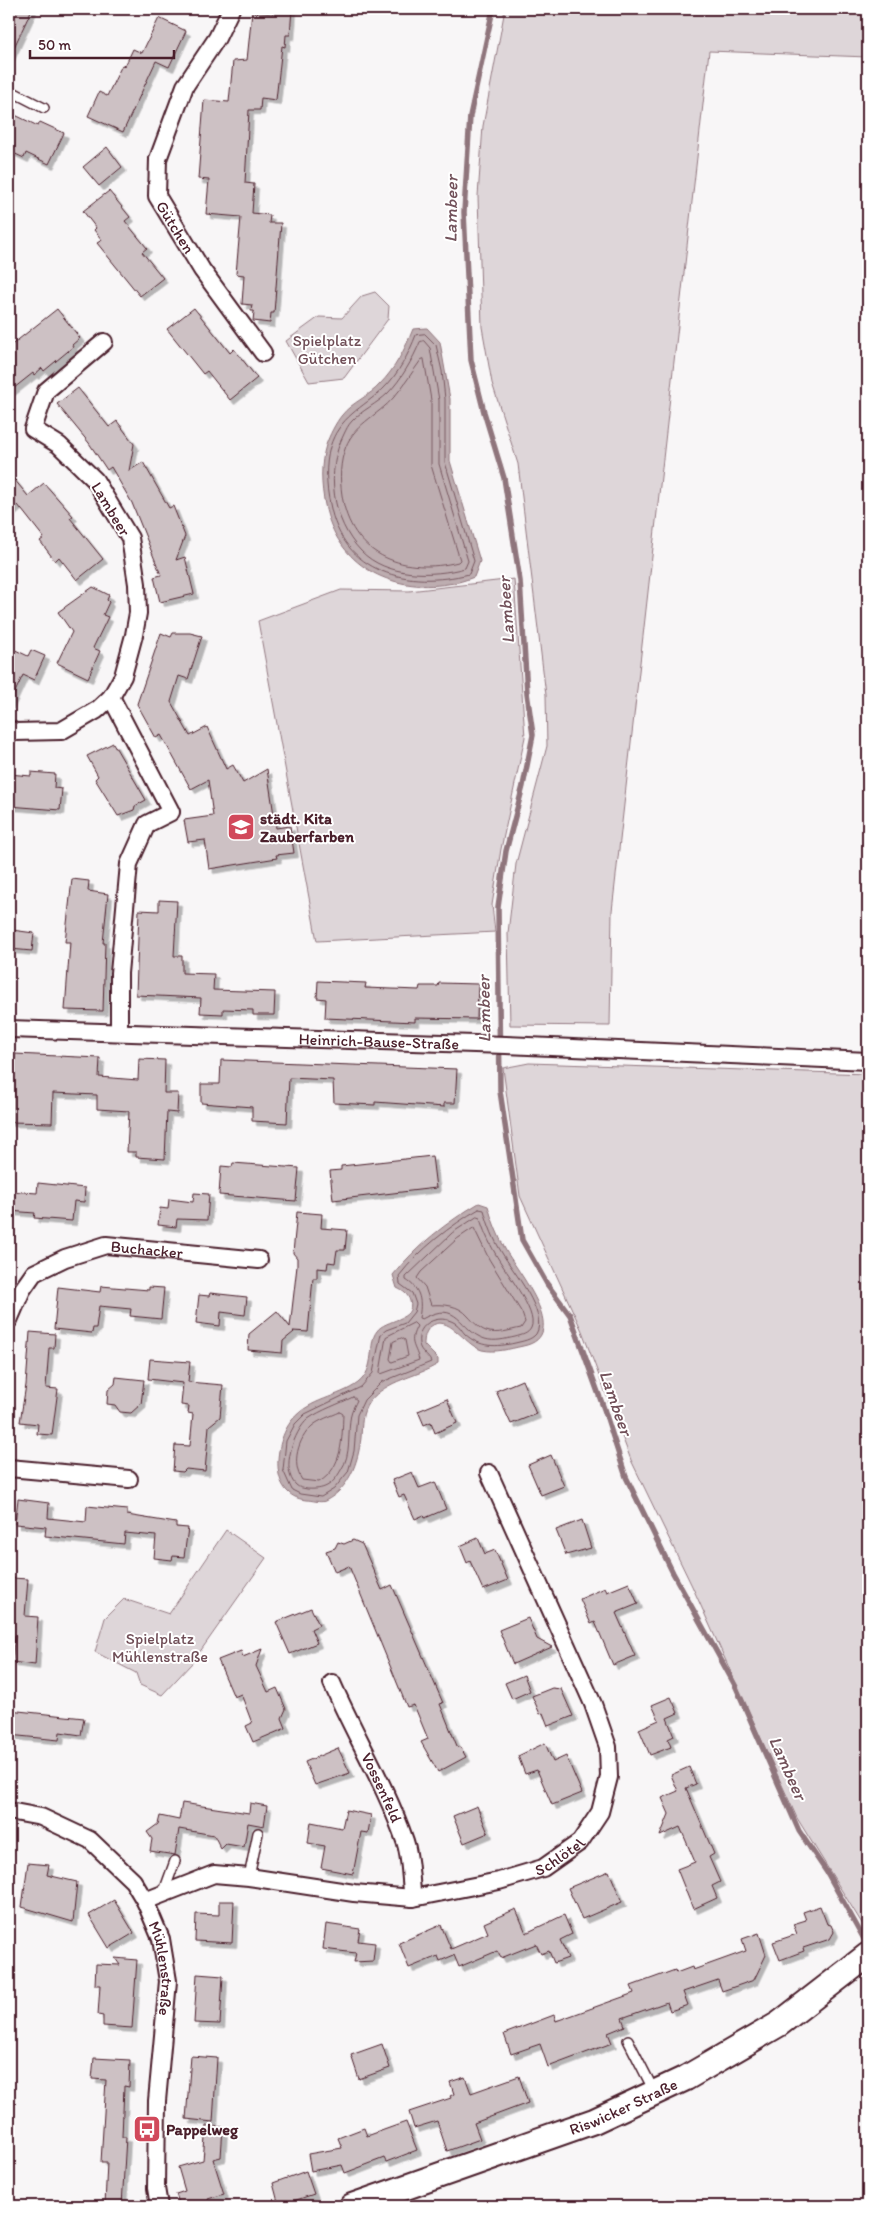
<svg xmlns="http://www.w3.org/2000/svg" width="877" height="2215" viewBox="0 0 877 2215" font-family="Itim,sans-serif">
  <defs>
    <filter id="shadow"><feDropShadow dx="4.5" dy="4.5" stdDeviation="0" flood-color="#0004"/></filter>
  </defs>
  <rect width="100%" height="100%" fill="#f8f6f7"/>
  <filter id="ink" filterUnits="userSpaceOnUse"><feTurbulence type="fractalNoise" baseFrequency=".02" numOctaves="2"/><feDisplacementMap in="SourceGraphic" scale="10" xChannelSelector="R" yChannelSelector="G"/><feConvolveMatrix kernelMatrix="1 2 1 2 8 2 1 2 1" color-interpolation-filters="sRGB"/></filter>
  <g filter="url(#ink)">
    <!-- green -->
    <path fill="#ded6d9" stroke="#947a82" d="M505,9H868V57L709,51L612,911L610,1026L510,1025L508,933L516,864L547,746L546,695L518,464L492,383L482,327L478,196L483,126Z
      M375,292L389,306L388,319L344,378L309,382L286,341L319,317L342,318L362,296Z
      M514,579L525,737L501,849L492,905L495,932L317,941L258,621L341,590L409,591Z
      M529,1063L868,1074V1920L863,1925L797,1818L692,1586L631,1460L582,1331L520,1196L503,1068Z
      M226,1530L266,1558L192,1663L162,1695L140,1685L136,1673L95,1652L105,1618L124,1599L169,1614Z"/>
    <!-- water -->
    <path fill="#bdadb0" stroke="#8f747b" d="M427,328L440,342L450,399V461L480,561L474,577C466,580 457,583 448,584C390,593 337,565 325,505C321,486 320,464 326,445C329,436 336,422 342,415C352,402 370,396 380,384C395,369 405,349 413,329Z
      M479,1203L488,1206C492,1221 498,1235 505,1249C516,1270 573,1336 523,1346C509,1349 496,1353 482,1350C464,1345 448,1312 430,1327C425,1332 424,1338 424,1345L438,1359V1364C415,1378 388,1379 369,1402C361,1413 362,1425 361,1438C358,1463 349,1489 325,1501C320,1503 312,1500 306,1500C268,1496 274,1442 292,1420C310,1398 338,1398 358,1383C377,1368 367,1343 377,1331C385,1319 416,1321 410,1301C408,1294 403,1291 397,1288L393,1275C416,1246 447,1222 479,1203Z"/>
    <g fill="none" stroke-linecap="round" stroke-linejoin="round">
      <!-- shore -->
      <path stroke="#785860" stroke-width="1" d="M425,334L436,345L442,371L445,399V462L474,561L469,574C408,589 343,574 330,504C326,486 325,465 330,447C339,417 362,408 383,389C398,375 409,353 416,335Z
        M424,341L430,348L439,400V464L468,561L465,568C432,577 386,577 361,551C332,521 325,471 344,434C346,430 348,425 352,421C362,410 377,404 388,393C401,380 413,359 420,342Z
        M424,359L431,400V465L460,560L458,562C406,575 354,557 343,501C340,485 339,468 344,452C352,424 377,417 394,397C404,386 412,372 421,360Z
        M479,1209L484,1210C488,1225 494,1240 502,1253C512,1270 549,1314 536,1334C531,1340 523,1341 515,1343C497,1347 480,1348 465,1334C462,1331 460,1326 455,1323C439,1313 416,1323 419,1344C420,1352 429,1356 431,1362L382,1382L364,1400L357,1415L354,1451L348,1472L334,1489L321,1497L300,1494L292,1490L283,1470L286,1441L295,1424L305,1414L361,1387L373,1373L381,1334L386,1330L405,1323L414,1312L416,1304L412,1293L400,1284L399,1276C419,1250 451,1225 479,1209Z
        M477,1217L480,1218C483,1230 489,1242 495,1253C503,1269 539,1312 531,1328C528,1334 522,1335 515,1337C505,1339 495,1342 485,1339C459,1331 459,1298 422,1319L419,1318C422,1302 421,1289 406,1280V1277L452,1233Z
        M474,1228L489,1259L522,1313L525,1322L521,1328C510,1330 497,1335 486,1331C478,1328 474,1322 468,1316C459,1305 444,1304 431,1305L425,1287L417,1278L421,1272L457,1239Z
        M414,1323L417,1326C408,1343 415,1345 419,1360L381,1374L380,1372L386,1337Z
        M402,1338L405,1340L408,1356L392,1362L390,1359L393,1342Z
        M353,1397L357,1400C355,1405 352,1409 351,1414C347,1433 352,1454 341,1470C332,1486 324,1490 307,1489C303,1488 299,1488 296,1485C280,1470 294,1431 308,1419C321,1410 339,1404 353,1397Z
        M340,1412L343,1414C342,1438 343,1468 319,1482L302,1480C291,1463 298,1439 312,1426C319,1420 331,1416 340,1412Z"/>
      <!-- stream -->
      <path stroke="#8f747b" stroke-width="5.5" d="M493,9L470,116L464,212L471,360L484,412L504,478L520,581L527,693L533,735L523,786L506,851L498,907L500,1091L522,1240L547,1284L570,1315L604,1409L626,1477L673,1573L736,1687L799,1831L828,1874L864,1939"/>
    </g>
    <!-- building -->
    <path fill="#cdc1c4" stroke="#4a1f2b" filter="url(#shadow)" d="M9,9H32L9,58Z
      M273,9H292L290,35H286L285,47L282,46L276,100L261,98L260,110H249L245,183L254,184L252,213L270,215L269,223H281L274,313H271L270,323L253,321L254,311H251L252,305L242,304L244,275L236,274L241,217L206,214L209,180L198,179L204,100L229,102L233,61L247,60L252,12L273,14Z
      M159,18L186,31L169,67L156,61L123,132L88,116L99,92L107,96L122,65L125,66L133,49L142,53Z
      M15,115L38,126L40,122L64,133L49,164L26,153L24,158L9,151V129Z
      M107,147L122,167L99,186L83,167Z
      M109,191L130,217L125,221L147,248L142,252L163,278L140,296L97,243L102,240L94,230L96,228L83,211Z
      M194,308L230,353L234,349L257,378L230,400L207,371L203,374L167,329Z
      M57,309L80,338L72,345L73,347L44,371L42,368L34,375L33,373L9,392V347Z
      M78,388L109,427L117,421L134,444L129,471L143,462L169,508L173,506L185,536L176,560L185,557L194,594L160,602L154,577L161,575L132,503L111,467L107,470L89,443L57,404Z
      M9,473L28,496L44,483L73,516L70,518L103,559L77,580L59,557L55,561L40,541L44,538L18,505L9,513Z
      M93,587L109,595L107,600L109,602L103,615L108,617L93,648L100,651L88,678L57,663L72,632L58,612Z
      M161,633L171,637L173,633H190L202,636L188,679L179,676L171,702L190,736L207,727L226,769L233,765L243,783L267,769L276,828L290,826L294,853L276,855L277,858L209,869L205,840L188,842L184,820L213,816L208,780L191,789L161,735L156,738L137,704Z
      M9,647L28,656L31,650L45,656L34,680L23,675L9,705Z
      M113,743L146,800L135,806L134,810L118,816L95,779L98,776L87,756Z
      M31,772L55,774L54,788L62,789L60,810L9,806V774L31,776Z
      M72,879L89,881L88,891L108,894L103,943H105L103,1011L65,1010L70,942H65Z
      M159,900L177,901L174,956H182V973L214,974L213,990L275,992L274,1015H253V1010L223,1009V1014L200,1013L201,998L136,995L139,910L159,911Z
      M12,930L34,933L32,951L10,949Z
      M318,981L366,983L365,988L419,990L420,986H438L439,983L478,984L477,1019L415,1018V1022L325,1018L326,999L317,998Z
      M15,1054L100,1058L99,1077L138,1080L139,1059L165,1060L164,1093H178L177,1113L167,1112L165,1159L136,1157V1152H127L129,1111L97,1109V1095L53,1093L52,1123L9,1122V1093L13,1094Z
      M221,1060L457,1069L455,1103H444V1107L375,1102V1105L334,1103L333,1080L289,1078L287,1123L252,1121V1107L201,1103V1084H220Z
      M432,1156L436,1188L333,1200L330,1171L341,1170V1166Z
      M233,1163L299,1168L296,1201L219,1195L221,1166L232,1167Z
      M38,1183L85,1188L84,1202L74,1201L72,1221L34,1218L35,1213L9,1211V1191L37,1193Z
      M194,1193L209,1194L207,1220L177,1219L176,1227L158,1225L160,1208L168,1209L169,1199L193,1202Z
      M297,1212L322,1214L321,1228L347,1230L345,1250H337L335,1263L328,1262L327,1269L317,1268V1278H313L308,1332L293,1331L294,1332L283,1341L282,1353L248,1350L249,1334L277,1311L290,1327L297,1266V1258L293,1253Z
      M101,1286L149,1290V1287L164,1288L161,1319L130,1316L131,1309L99,1306L96,1328H93L92,1333L54,1329L58,1287L100,1292Z
      M210,1293L247,1297L245,1315L221,1312L220,1326L196,1323L199,1295L209,1296Z
      M30,1332L55,1334L54,1348H49L46,1388L58,1389L52,1435L37,1434L38,1424L20,1422L26,1385Z
      M150,1359L190,1362L188,1382L223,1385L220,1417L209,1426L205,1471L186,1469L183,1472L173,1471L175,1445L190,1446L193,1414L188,1413L189,1406L181,1405L183,1383L148,1379Z
      M116,1377L144,1380L141,1404L131,1413L120,1412L115,1405L107,1404L108,1390L115,1384Z
      M522,1380L536,1414L511,1424L496,1391Z
      M447,1399L457,1423L435,1433L431,1422L424,1425L418,1411Z
      M551,1455L564,1486L541,1495L528,1465Z
      M412,1472L419,1488L435,1482L446,1509L425,1518L424,1515L415,1519L404,1495L399,1497L392,1480Z
      M18,1499L49,1503L48,1518L86,1522L87,1506L127,1510V1515L176,1523V1527L188,1528L184,1557L173,1556L172,1560L154,1558L156,1536L125,1533L124,1544L45,1536L46,1527L15,1524Z
      M582,1520L591,1548L566,1555L556,1530Z
      M478,1538L485,1554L495,1550L508,1580L483,1590L470,1561L467,1563L460,1546Z
      M353,1540L362,1544L382,1590L392,1585L443,1703L440,1704L457,1746L461,1748L466,1757L438,1772L421,1742L428,1739L414,1705L407,1707L349,1566L335,1572L326,1551L335,1548L338,1542L344,1544Z
      M12,1578L28,1579L25,1616L38,1617L35,1665L12,1662L15,1636L9,1635V1595H10Z
      M629,1583L638,1604L616,1613L635,1656L613,1665L595,1622L591,1624L580,1599L605,1588L607,1592Z
      M311,1608L319,1625L311,1629L317,1643L290,1654L276,1622Z
      M528,1618L537,1639L552,1647L513,1664L499,1630Z
      M262,1649L256,1666L268,1692L277,1688L286,1709L282,1718L286,1728L253,1742L246,1726L252,1723L241,1694L234,1697L218,1660L241,1651L243,1657Z
      M524,1675L530,1691L512,1699L505,1683Z
      M552,1688L561,1689L573,1716L548,1726L543,1713L540,1714L532,1696Z
      M671,1697L678,1713L667,1718L674,1736L668,1739L671,1747L650,1755L639,1729L659,1720L652,1705Z
      M9,1710L84,1718L81,1735L60,1732L59,1740L9,1735Z
      M545,1743L553,1762L566,1756L582,1793L552,1805L537,1770L525,1774L518,1756Z
      M338,1748L350,1773L315,1785L305,1762Z
      M689,1767L696,1784L686,1788L714,1854L709,1857L720,1882L712,1886L717,1898L693,1909L677,1869L695,1862L680,1827L660,1836L669,1814L662,1798L678,1791L671,1775Z
      M182,1803L249,1813L250,1803L267,1806L264,1826L248,1823L244,1847L226,1844L221,1849L214,1835L179,1829L175,1855L150,1851L152,1839L147,1832L158,1824L160,1816L179,1820Z
      M477,1806L488,1833L464,1843L453,1816Z
      M346,1810L371,1815L368,1833L361,1832L353,1874L321,1868L325,1846L308,1843L311,1822L342,1828Z
      M28,1863L49,1865L47,1875L77,1882L73,1922L22,1907Z
      M609,1871L622,1902L582,1919L568,1888Z
      M114,1900L134,1933L109,1948L89,1915Z
      M219,1901H234L232,1943L195,1941L196,1914L219,1915Z
      M820,1906L827,1924L831,1925L834,1932L830,1939L803,1948L804,1951L780,1960L773,1942L797,1934L793,1924L806,1920L803,1912Z
      M516,1909L526,1933L564,1915L572,1934L560,1940L568,1958L554,1963L549,1951L541,1954L536,1944L501,1958L497,1951L459,1967L454,1955L440,1961L438,1956L409,1968L399,1943L441,1925L451,1949L488,1933L484,1923Z
      M326,1924L360,1929L358,1941L375,1943L373,1961L354,1962L356,1953L323,1949Z
      M759,1933L766,1955L754,1980L722,1991L718,1980L683,1992L688,2005L670,2011L667,2002L622,2018L625,2026L608,2033L612,2043L548,2067L540,2044L511,2054L504,2034L554,2015L556,2021L634,1993L631,1986L675,1970L676,1973L692,1967L693,1970L746,1951L742,1939Z
      M115,1958L137,1960L132,2028L103,2026V2016L98,2015L100,1985H95L96,1964L120,1965Z
      M197,1974L223,1976L220,2024L194,2023Z
      M382,2044L390,2068L359,2079L351,2055Z
      M191,2056L217,2058L213,2122L186,2119Z
      M94,2058L130,2060L129,2087L124,2086L122,2137H126L122,2206L105,2205L107,2162H101L106,2080L92,2079Z
      M519,2076L528,2103L474,2123L480,2139L447,2151L437,2121L414,2128L409,2112L451,2098L450,2096L454,2094L450,2082L465,2077L471,2093Z
      M406,2122L417,2150L386,2162L384,2158L345,2173L342,2165L311,2171L308,2154L342,2148L338,2138L364,2128L367,2136Z
      M206,2126L223,2127L221,2157L213,2159L224,2194L208,2199L210,2206H180L176,2194L185,2191L178,2167L203,2160Z
      M306,2171L314,2194L279,2206L273,2183Z"/>
    <g fill="none" stroke-linecap="round" stroke-linejoin="round">
      <!-- lane casing -->
      <g stroke="#4a1f2b" stroke-width="12">
        <path id="lane" d="M9,90L44,108
          M249,1877L258,1833
          M163,1894L175,1861
          M628,2040L655,2093"/>
      </g>
      <!-- street casing -->
      <g stroke="#4a1f2b" stroke-width="20">
        <g id="street">
          <path id="s1" d="M231,9L217,38L185,86L158,159L157,196L202,270L263,353"/>
          <path d="M111,697L171,812L147,824L129,864L119,973V1032"/>
          <path d="M9,729L15,732L61,731L97,710L111,697L123,676L134,635L138,613L137,584L130,538L95,480L59,445L33,429L46,391L104,342"/>
          <path id="s2" d="M9,1029L506,1045L868,1061"/>
          <path id="s3" d="M9,1320L22,1290L34,1273L65,1258L106,1245L259,1260"/>
          <path d="M9,1468L129,1479"/>
          <path id="s4" d="M332,1683C355,1736 386,1786 405,1841C411,1858 410,1880 413,1898"/>
          <path id="s5" d="M9,1811L41,1817L90,1840L133,1881L145,1901L161,1939L168,1981L157,2101L156,2188L159,2206"/>
          <path id="s6" d="M145,1901L214,1874L249,1877L354,1893L413,1898L499,1881L543,1868L580,1842L600,1812L609,1777L608,1747L593,1704L489,1473"/>
        </g>
      </g>
      <!-- secondary casing -->
      <g stroke="#4a1f2b" stroke-width="28">
        <g id="secondary">
          <path id="s7" d="M352,2206L594,2121L686,2078L779,2024L868,1955"/>
        </g>
      </g>
      <!-- lane -->
      <use href="#lane" stroke="#fff" stroke-width="9"/>
      <!-- street -->
      <use href="#street" stroke="#fff" stroke-width="16"/>
      <!-- secondary -->
      <use href="#secondary" stroke="#fff" stroke-width="24"/>
    </g>
  </g>
  <!-- icons -->
  <defs>
    <g id="school-square" transform="scale(1.4375)"><rect x="-9" y="-9" width="18" height="18" rx="4" fill="#d1495b" stroke="#fff"/><path d="M0-5L7-2L0 1L-7-2ZM-4 1L0 2.5L4 1V4Q0 6-4 4Z" fill="#fff"/></g>
    <g id="bus-square" transform="scale(1.4375)"><rect x="-9" y="-9" width="18" height="18" rx="4" fill="#d1495b" stroke="#fff"/><path d="M-5-6H5V4H4V6H2V4H-2V6H-4V4H-5ZM-3.5-4V0h7V-4ZM-3.5 1.2v1.5H-2V1.2ZM2 1.2v1.5H3.5V1.2Z" fill="#fff"/></g>
  </defs>
  <g fill-rule="evenodd">
    <use href="#school-square" x="241" y="827"/>
    <use href="#bus-square" x="147" y="2129"/>
  </g>
  <g text-anchor="middle" dominant-baseline="central" stroke-width="4" stroke-linejoin="round" paint-order="stroke">
    <!-- street labels -->
    <g font-size="16" fill="#4a1f2b" stroke="#fff">
      <text stroke="none"><textPath href="#s1" startOffset="241">Gütchen</textPath></text>
      <text transform="translate(111 509) rotate(59)">Lambeer</text>
      <text stroke="none"><textPath href="#s2" startOffset="370">Heinrich-Bause-Straße</textPath></text>
      <text stroke="none"><textPath href="#s3" startOffset="172">Buchacker</textPath></text>
      <text stroke="none"><textPath href="#s4" startOffset="116">Vossenfeld</textPath></text>
      <text stroke="none"><textPath href="#s6" startOffset="428">Schlötel</textPath></text>
      <text stroke="none"><textPath href="#s5" startOffset="240">Mühlenstraße</textPath></text>
      <text stroke="none"><textPath href="#s7" startOffset="289">Riswicker Straße</textPath></text>
    </g>
    <!-- park labels -->
    <g font-size="16" fill="#6f4d56" stroke="#fff">
      <text x="327" y="340">Spielplatz<tspan x="327" dy="18">Gütchen</tspan></text>
      <text x="160" y="1638">Spielplatz<tspan x="160" dy="18">Mühlenstraße</tspan></text>
    </g>
    <!-- poi labels -->
    <g font-size="16" font-weight="bold" fill="#4a1f2b" stroke="#fff" text-anchor="start">
      <text x="260" y="818">städt. Kita<tspan x="260" dy="18">Zauberfarben</tspan></text>
      <text x="166" y="2129">Pappelweg</text>
    </g>
    <!-- water labels -->
    <g font-size="18" font-style="italic" fill="#72515a" stroke="#fff">
      <text transform="translate(451 209) rotate(-89)">Lambeer</text>
      <text transform="translate(506 610) rotate(-94)">Lambeer</text>
      <text transform="translate(484 1009) rotate(-91)">Lambeer</text>
      <text transform="translate(616 1403) rotate(71)">Lambeer</text>
      <text transform="translate(788 1768) rotate(66)">Lambeer</text>
    </g>
  </g>
  <!-- margin -->
  <rect width="877" height="2215" fill="none" stroke="#fff" stroke-width="30"/>
  <rect x="15" y="15" width="847" height="2185" fill="none" stroke="#4a1f2b" stroke-width="2" filter="url(#ink)"/>
  <!-- scale -->
  <path d="M30 50v8h144v-8" fill="none" stroke="#4a1f2b" stroke-width="2.5"/>
  <text x="38" y="50" font-size="15" fill="#4a1f2b" stroke="#ffffff" stroke-width="4" paint-order="stroke">50 m</text>
</svg>
